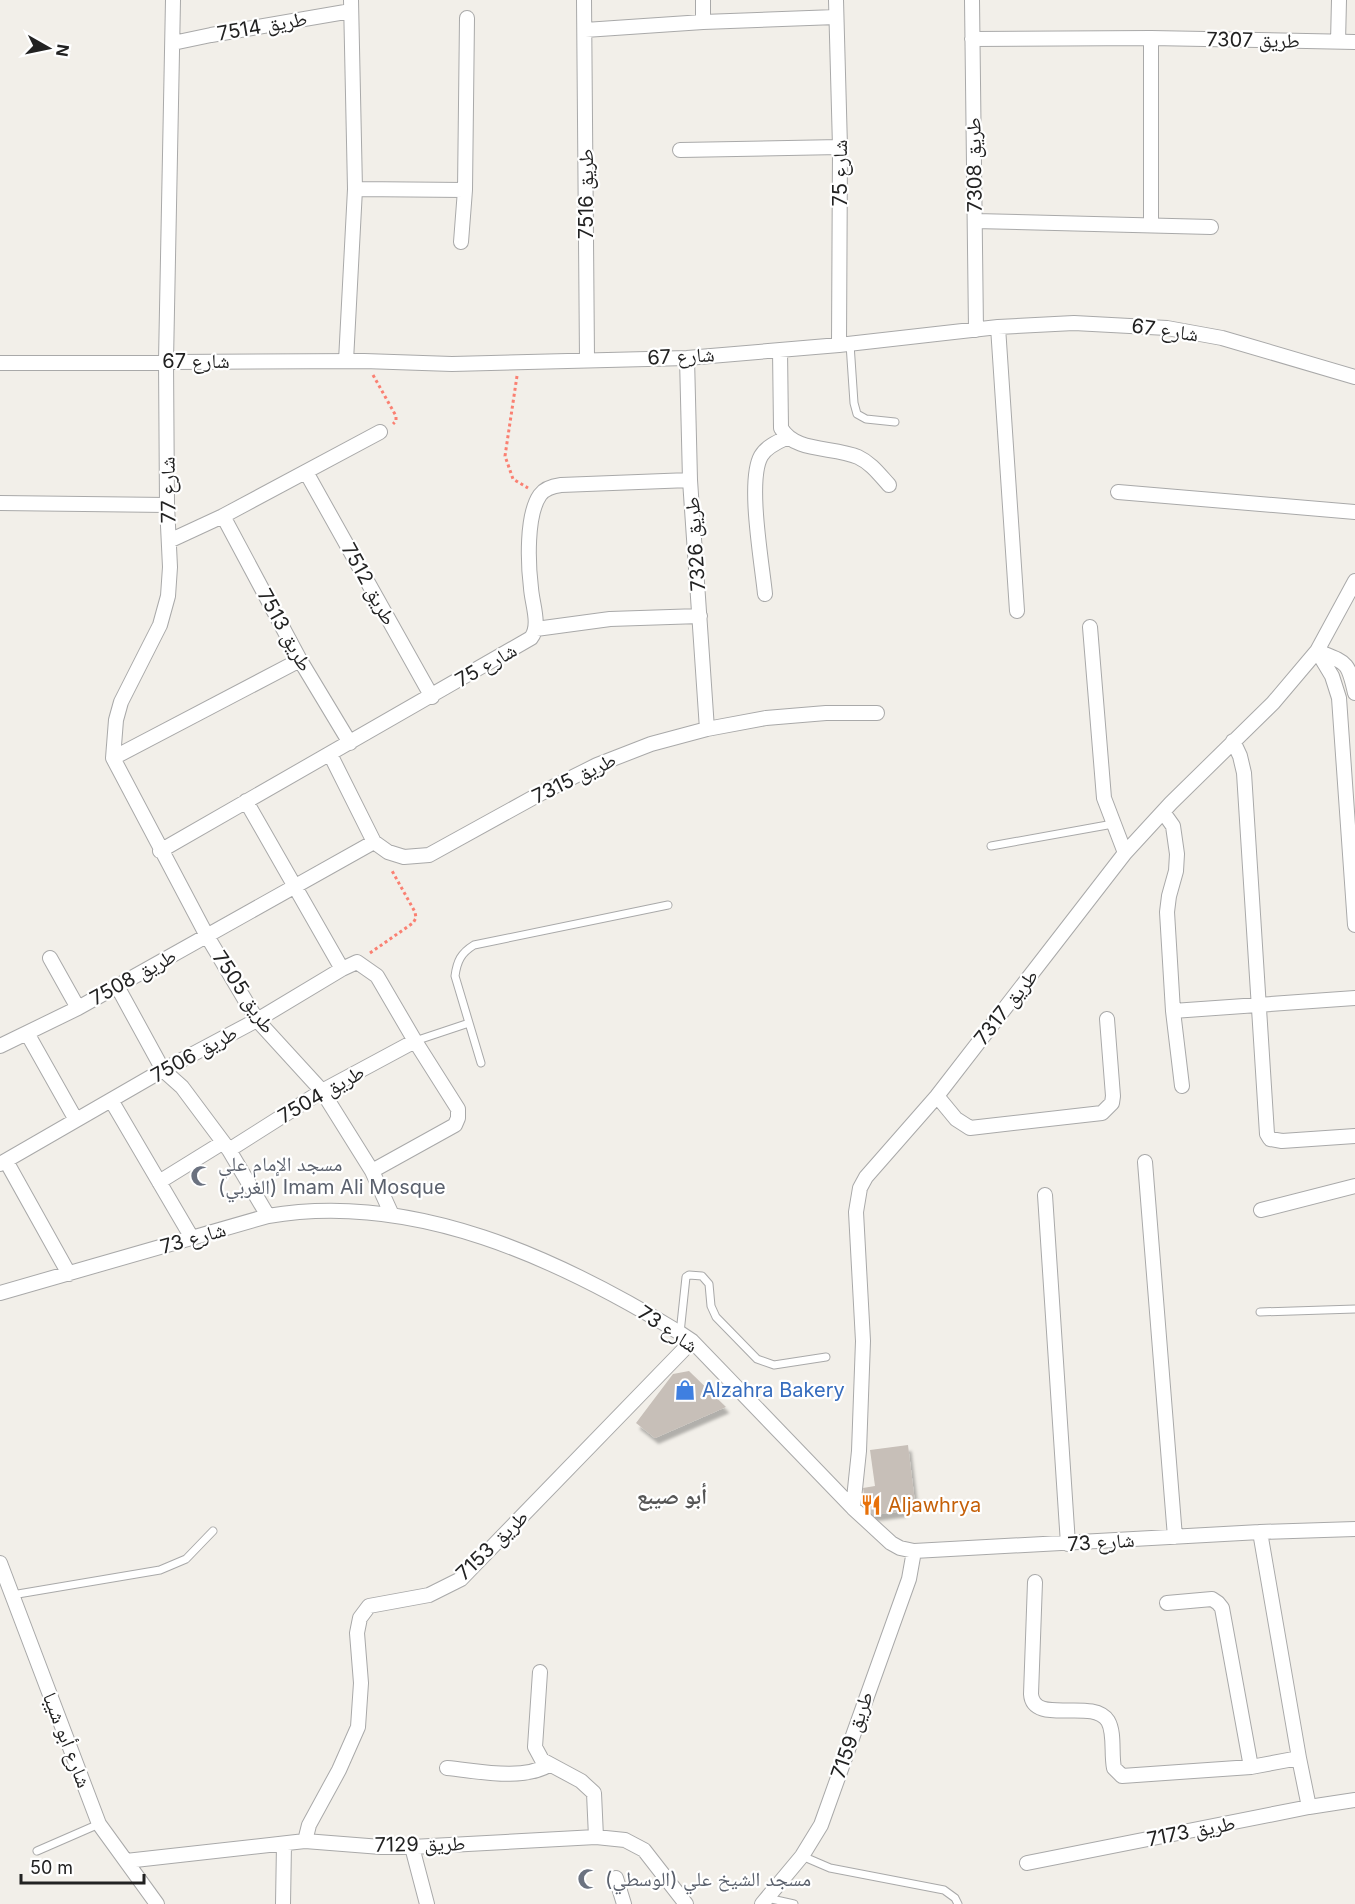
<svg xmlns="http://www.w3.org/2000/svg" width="1355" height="1904" viewBox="0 0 1355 1904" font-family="Inter,'Noto Naskh Arabic',sans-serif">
  <defs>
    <filter id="shadow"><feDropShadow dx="3.5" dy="6" stdDeviation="1.5" flood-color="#0004"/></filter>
  </defs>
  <rect width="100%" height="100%" fill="#f2efe9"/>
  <!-- building -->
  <path fill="#c7bfb8" filter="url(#shadow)" d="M689,1371L726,1407L655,1438L636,1423L673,1374Z
    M908,1445L915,1503L903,1505L904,1511L867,1516L863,1488L875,1486L870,1450Z"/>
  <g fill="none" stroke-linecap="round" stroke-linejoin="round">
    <!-- lane casing -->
    <g stroke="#a9a9a9" stroke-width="9">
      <path id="lane" d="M850,344L854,403L857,414L866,419L895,422
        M991,846L1113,824
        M415,1041L469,1023
        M481,1063L455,976C457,961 461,953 474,945L668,905
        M1260,1312L1355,1309
        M680,1333L686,1277L689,1275L702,1276L709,1284L711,1306L716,1317L757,1359L774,1365L826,1357
        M12,1595L160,1570L186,1559L213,1531
        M37,1851L99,1824
        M802,1856L830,1868L944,1890L955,1898L958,1904
        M767,1898L794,1904"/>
    </g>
    <!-- street casing -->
    <g stroke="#a9a9a9" stroke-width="16">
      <path id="street" d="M173,0L166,361L167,505L170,567L168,596L160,625L121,702L116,720L113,758L207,936L257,1020L322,1091L372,1171L392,1215
        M584,0L587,359
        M836,0L840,147L839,345
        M972,0L976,330
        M703,22V0
        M585,30L703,22L836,17
        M1151,38V225
        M972,39L1151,38L1355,42
        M1338,42L1339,0
        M173,43L211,35L351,11
        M680,150L840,147
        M355,189L465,190
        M975,221L1211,227
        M461,242L465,190L467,18
        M998,327L1017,611
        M780,350L781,428C795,453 833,446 858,457C871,463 879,474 889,485
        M687,358L690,480L707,729
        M346,361L355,189L351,0
        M0,363L364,361L452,364L687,358L839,345L998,327L1074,323L1167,328L1222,338L1355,377
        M306,472L432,697
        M1118,492L1355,512
        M0,503L167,505
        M223,516L300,660L350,743
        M169,541L223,516L380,432
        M765,594C762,563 747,481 761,456C766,447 777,442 786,438
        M1090,627L1104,798L1125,853
        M536,629L610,619L700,616
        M1317,651L1332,676L1339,698L1355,925
        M1317,651C1347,663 1348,661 1355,693
        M1233,741L1240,756L1244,773L1267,1134L1270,1139L1282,1141L1355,1136
        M330,754L374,842L388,852L404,857L429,855L545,791L597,765L651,744L707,729L766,718L826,713H877
        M113,758L300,660
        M246,801L342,969L357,962L377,976L415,1041L458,1109V1118L455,1125L372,1171
        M1163,812L1173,826L1177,854L1176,871L1169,896L1167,912L1173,1011L1182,1086
        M160,851L531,638C541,625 532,604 531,588C528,564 526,515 540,495C545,488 553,486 561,485L690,480
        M50,958L78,1008
        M117,986L163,1070L182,1087L229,1150L268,1216
        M1173,1011L1355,998
        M27,1033L76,1120
        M0,1046L78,1008L374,842
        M937,1096L956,1119L970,1128L1102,1113L1112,1103L1113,1096L1107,1019
        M111,1100L192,1238
        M229,1150L322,1091L415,1041
        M6,1161L69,1274
        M1145,1162L1175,1537
        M0,1164L163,1070L257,1020L342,969
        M159,1182L222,1143
        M1045,1195L1068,1544
        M1261,1210L1355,1186
        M0,1293L268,1216C414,1191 559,1259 680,1333L692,1341L853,1508L891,1543L900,1548L914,1551L1260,1532L1355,1529
        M853,1508L859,1451L863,1341L856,1212L860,1188L866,1177L937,1096L1125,853L1171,803L1273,703L1317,651L1355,581
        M1260,1532L1299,1758
        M0,1563L99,1824L157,1904
        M1035,1582L1031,1694C1033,1726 1093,1697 1108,1721C1115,1733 1111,1754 1114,1768L1122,1776L1251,1767L1299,1758L1309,1807
        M1167,1603L1212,1599L1218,1603L1222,1608L1251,1767
        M540,1672L535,1747L542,1760L581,1781L594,1793L596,1837
        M447,1768C479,1771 521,1781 549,1765
        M305,1841L309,1825L339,1770L358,1727L361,1683L357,1633L360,1618L369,1606L429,1595L461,1579L692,1341
        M412,1847L427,1904
        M126,1861L305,1841L381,1847H412L596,1837L625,1840L644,1850L686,1904
        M1027,1863L1309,1807L1355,1800
        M616,1878L624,1904
        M283,1904L284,1844
        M762,1904L802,1856L821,1825L909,1579L914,1551"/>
    </g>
    <!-- path -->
    <path stroke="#fa8072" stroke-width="3" stroke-dasharray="3 3" stroke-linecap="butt" d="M373,375L396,416V421L393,424
      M517,376L505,456L513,479L528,488
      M370,953L413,923L416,918L415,912L391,869"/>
    <!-- lane -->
    <use href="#lane" stroke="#fff" stroke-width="7"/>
    <!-- street -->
    <use href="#street" stroke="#fff" stroke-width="14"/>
  </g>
  <!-- icons -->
  <defs>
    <g id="mosque-bare" transform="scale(1.62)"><path d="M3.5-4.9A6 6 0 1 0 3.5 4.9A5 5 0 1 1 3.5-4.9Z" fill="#6b7280" stroke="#fff" stroke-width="2.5" paint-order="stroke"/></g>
    <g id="shop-bare" transform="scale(1.62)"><path d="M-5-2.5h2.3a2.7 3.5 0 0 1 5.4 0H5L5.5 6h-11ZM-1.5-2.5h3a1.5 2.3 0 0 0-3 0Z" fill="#3f7fe0" stroke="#fff" stroke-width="2.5" paint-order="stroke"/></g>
    <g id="restaurant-bare" transform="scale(1.62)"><path d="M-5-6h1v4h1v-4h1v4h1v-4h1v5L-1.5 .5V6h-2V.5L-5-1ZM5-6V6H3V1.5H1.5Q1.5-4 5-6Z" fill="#e8710a" stroke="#fff" stroke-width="2.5" paint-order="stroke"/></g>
  </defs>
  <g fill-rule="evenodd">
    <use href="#mosque-bare" x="201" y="1176"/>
    <use href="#shop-bare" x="685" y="1390"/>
    <use href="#restaurant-bare" x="871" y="1505"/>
    <use href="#mosque-bare" x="588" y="1879"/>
  </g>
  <g text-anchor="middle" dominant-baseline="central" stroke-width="4.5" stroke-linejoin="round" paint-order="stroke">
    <!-- street labels -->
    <g font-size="20" fill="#222" stroke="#fff">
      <text transform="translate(262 26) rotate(-10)">طريق 7514</text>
      <text transform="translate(1253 40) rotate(1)">طريق 7307</text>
      <text transform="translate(974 165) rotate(-91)">طريق 7308</text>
      <text transform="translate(840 173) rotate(-90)">شارع 75</text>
      <text transform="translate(586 194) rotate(-90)">طريق 7516</text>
      <text transform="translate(1165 330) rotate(8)">شارع 67</text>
      <text transform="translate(681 356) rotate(-3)">شارع 67</text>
      <text x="196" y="361">شارع 67</text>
      <text transform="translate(168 490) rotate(-91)">شارع 77</text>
      <text transform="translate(695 544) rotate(-94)">طريق 7326</text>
      <text transform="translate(369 584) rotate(61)">طريق 7512</text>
      <text transform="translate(285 630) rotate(61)">طريق 7513</text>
      <text transform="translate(486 665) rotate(-30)">شارع 75</text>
      <text transform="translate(574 778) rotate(-26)">طريق 7315</text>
      <text transform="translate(133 977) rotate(-29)">طريق 7508</text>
      <text transform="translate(244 992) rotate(56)">طريق 7505</text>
      <text transform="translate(1006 1007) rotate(-52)">طريق 7317</text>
      <text transform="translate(194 1054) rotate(-29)">طريق 7506</text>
      <text transform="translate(321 1094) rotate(-30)">طريق 7504</text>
      <text transform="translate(193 1238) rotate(-16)">شارع 73</text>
      <text transform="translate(668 1329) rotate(34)">شارع 73</text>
      <text transform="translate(1101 1542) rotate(-4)">شارع 73</text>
      <text transform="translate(492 1545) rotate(-44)">طريق 7153</text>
      <text transform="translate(852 1735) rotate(-71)">طريق 7159</text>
      <text transform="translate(67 1740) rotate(69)">شارع أبو شيبا</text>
      <text transform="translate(1191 1831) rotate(-11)">طريق 7173</text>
      <text transform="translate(420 1844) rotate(-1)">طريق 7129</text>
    </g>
    <!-- worship labels -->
    <g font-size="20" fill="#5b616d" stroke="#fff" text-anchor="start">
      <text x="218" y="1164">مسجد الإمام علي<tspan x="218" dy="23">(الغربي) Imam Ali Mosque</tspan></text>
      <text x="605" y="1879">مسجد الشيخ علي (الوسطي)</text>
    </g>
    <!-- shop labels -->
    <g font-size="20" fill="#366cbe" stroke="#fff" text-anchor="start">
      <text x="702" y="1390">Alzahra Bakery</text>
    </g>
    <!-- food labels -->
    <g font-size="20" fill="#c56008" stroke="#fff" text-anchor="start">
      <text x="888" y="1505">Aljawhrya</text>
    </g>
    <!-- quarter labels -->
    <g font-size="22" font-weight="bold" fill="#555" stroke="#fff">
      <text x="672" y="1496">أبو صيبع</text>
    </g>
  </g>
  <!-- north arrow -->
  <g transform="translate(48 48) rotate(99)" stroke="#ffffff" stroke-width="4.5" paint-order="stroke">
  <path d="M0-4.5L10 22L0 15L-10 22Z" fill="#222222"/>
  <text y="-9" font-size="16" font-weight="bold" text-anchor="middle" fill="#222222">N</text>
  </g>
  <!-- scale -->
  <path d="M21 1874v9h123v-9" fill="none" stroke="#222222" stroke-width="3"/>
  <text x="30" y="1874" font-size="18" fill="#222222" stroke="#ffffff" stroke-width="4.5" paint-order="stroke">50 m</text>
</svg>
